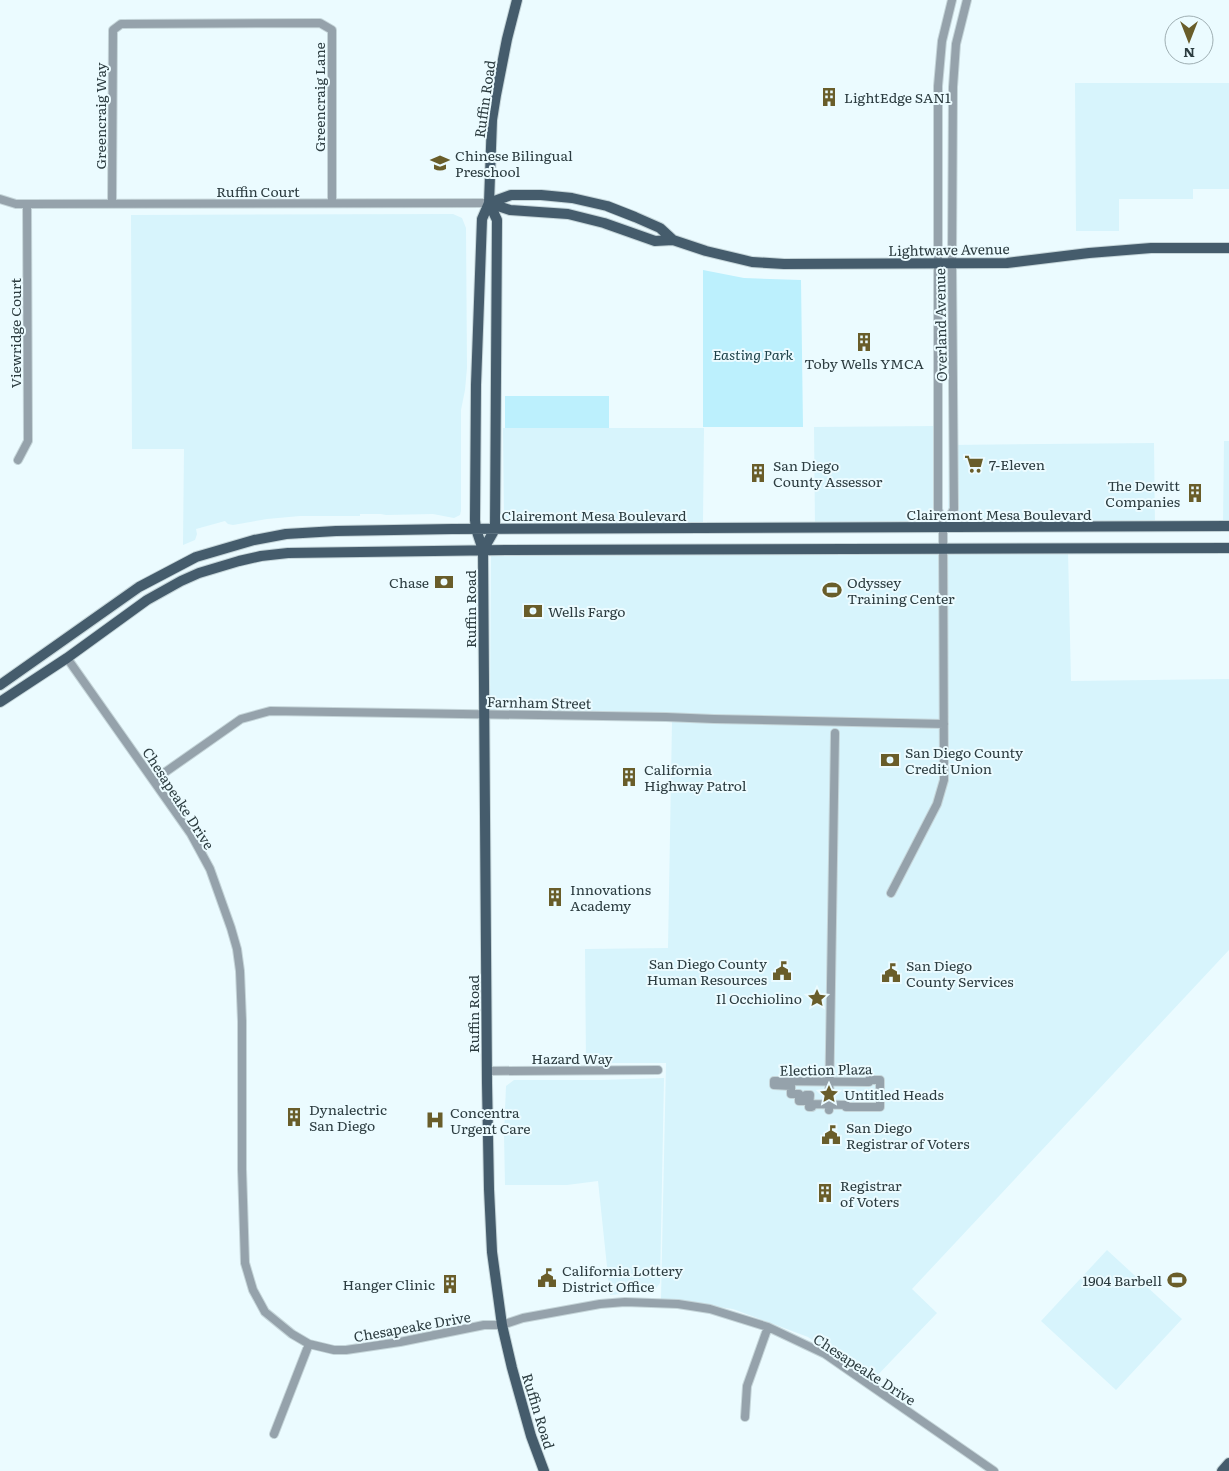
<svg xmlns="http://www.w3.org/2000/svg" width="1229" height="1471" viewBox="0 0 1229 1471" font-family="Literata,serif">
  <rect width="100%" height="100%" fill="#ebfbff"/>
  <!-- built -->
  <path fill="#d7f4fc" d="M1075,83H1229V189H1193V199H1119V231H1076Z
    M453,214L462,218L466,228L467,368L465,390L461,410V511L460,515L454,518L433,514L386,515L381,514H360V516H300L267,519L233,525L228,524L225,521L196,529L197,534L195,540L183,545L184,449H132L131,215Z
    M935,426L938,525L815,526L814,427Z
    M704,428L703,522H509L504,517L503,428Z
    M1224,441H1229V524H1223Z
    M1154,443L1155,525H948L949,445Z
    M1068,551L1071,681L1229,679V950L912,1289L937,1313L872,1381L808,1337L733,1309L661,1299L666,1063H586L585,949L668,948L672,722L917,724L490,712L491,554Z
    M664,1078L660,1283L654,1291L610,1295L598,1181L567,1185H505L504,1134L506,1086L514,1080H601Z
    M1107,1250L1182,1319L1116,1390L1041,1321Z"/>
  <!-- green -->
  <path fill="#bcf0fd" d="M703,270L744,278L801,280L803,427H703Z
    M505,396H609V428H505Z"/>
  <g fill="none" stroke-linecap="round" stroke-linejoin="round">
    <!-- minor casing -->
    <g stroke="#c5d5d9" stroke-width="10">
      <path id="minor" d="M0,199L16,204H27L489,203
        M112,204L113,30L121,24L320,23L332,30V203
        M18,460L28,441L27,204
        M943,528L954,509L952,263L953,87L956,44L967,0
        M67,658L191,834L210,869L231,928L237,949L240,971L242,1021V1169L245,1263L253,1290L265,1312L292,1334L309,1344L334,1350H346L400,1342L484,1325H502L523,1318L600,1304L625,1302L678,1304L710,1309L768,1327L825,1354L994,1471
        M154,780L241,719L270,711L666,717L714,719L944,724
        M891,893L937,804L944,780L943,528L938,509V86L942,41L952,0
        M487,1071L658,1070
        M869,1080H880V1107H846V1105L813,1104L812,1107H809L810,1095H806V1101H799V1094H791V1086L774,1085V1081L869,1082Z
        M829,1110L835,733
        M745,1417L747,1386L768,1327
        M274,1434L309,1344"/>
    </g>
    <!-- major casing -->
    <g stroke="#c5d5d9" stroke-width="12">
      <path id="major" d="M517,0L507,39L496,95L492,120L489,203L482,219L476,385L475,520L476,529L483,550L487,1083L489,1189L492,1252L502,1325L512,1368L531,1436L544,1471
        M489,203L511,195H541L572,198L607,206L635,217L660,228L673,240L706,251L752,262L784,264L1007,263L1089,253L1151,248H1229
        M489,203L510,210L568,214L604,223L655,241L673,240
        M483,550L495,529L497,220L489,203
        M0,685L139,587L196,557L254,540L286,534L336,531L452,529L1229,526
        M0,702L67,658L147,600L181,581L199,573L239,561L261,556L288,553L506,550L1229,548
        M1222,1471L1229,1463"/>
    </g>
    <!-- minor -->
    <use href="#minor" stroke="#95a2ab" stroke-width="8"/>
    <!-- major -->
    <use href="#major" stroke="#455c6c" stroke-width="10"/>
  </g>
  <!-- icons -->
  <defs>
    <g id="building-bare" transform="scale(1.5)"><path d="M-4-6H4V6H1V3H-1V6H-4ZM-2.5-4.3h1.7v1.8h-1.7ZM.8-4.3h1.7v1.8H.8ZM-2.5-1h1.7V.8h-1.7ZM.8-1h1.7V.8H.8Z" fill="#695d2a" stroke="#ebfbff" stroke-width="2.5" paint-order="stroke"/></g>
    <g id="school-bare" transform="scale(1.5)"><path d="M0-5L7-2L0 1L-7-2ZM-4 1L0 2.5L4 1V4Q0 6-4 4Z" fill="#695d2a" stroke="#ebfbff" stroke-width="2.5" paint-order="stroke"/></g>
    <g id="supermarket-bare" transform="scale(1.5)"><path d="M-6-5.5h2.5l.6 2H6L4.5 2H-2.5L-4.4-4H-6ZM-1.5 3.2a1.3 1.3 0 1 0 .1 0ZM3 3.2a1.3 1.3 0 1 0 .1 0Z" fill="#695d2a" stroke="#ebfbff" stroke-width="2.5" paint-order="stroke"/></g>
    <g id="bank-bare" transform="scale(1.5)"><path d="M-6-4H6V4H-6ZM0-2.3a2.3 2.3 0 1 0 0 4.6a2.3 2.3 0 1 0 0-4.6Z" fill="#695d2a" stroke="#ebfbff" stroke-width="2.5" paint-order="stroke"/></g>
    <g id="stadium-bare" transform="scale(1.5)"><path d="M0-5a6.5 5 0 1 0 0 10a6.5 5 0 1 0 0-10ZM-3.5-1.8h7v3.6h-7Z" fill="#695d2a" stroke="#ebfbff" stroke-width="2.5" paint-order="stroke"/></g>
    <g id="civic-bare" transform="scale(1.5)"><path d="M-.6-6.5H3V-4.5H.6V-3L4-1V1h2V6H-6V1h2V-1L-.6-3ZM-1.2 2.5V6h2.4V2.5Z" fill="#695d2a" stroke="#ebfbff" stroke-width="2.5" paint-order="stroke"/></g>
    <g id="sight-bare" transform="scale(1.5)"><path d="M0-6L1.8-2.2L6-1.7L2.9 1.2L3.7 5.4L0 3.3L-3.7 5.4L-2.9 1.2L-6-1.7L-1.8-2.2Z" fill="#695d2a" stroke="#ebfbff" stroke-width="2.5" paint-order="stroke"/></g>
    <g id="hospital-bare" transform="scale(1.5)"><path d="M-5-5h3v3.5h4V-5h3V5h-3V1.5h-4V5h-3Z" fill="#695d2a" stroke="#ebfbff" stroke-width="2.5" paint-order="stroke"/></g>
  </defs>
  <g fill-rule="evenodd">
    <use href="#building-bare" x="829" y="97"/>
    <use href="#school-bare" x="440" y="163"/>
    <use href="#building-bare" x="864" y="342"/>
    <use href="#supermarket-bare" x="974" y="464"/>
    <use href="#building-bare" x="758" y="473"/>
    <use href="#building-bare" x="1195" y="493"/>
    <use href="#bank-bare" x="444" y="582"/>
    <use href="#stadium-bare" x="832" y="590"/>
    <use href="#bank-bare" x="533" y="611"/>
    <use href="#bank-bare" x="890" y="760"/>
    <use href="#building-bare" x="629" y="777"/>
    <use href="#building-bare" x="555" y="897"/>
    <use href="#civic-bare" x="782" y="971"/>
    <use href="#civic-bare" x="891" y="973"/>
    <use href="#sight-bare" x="817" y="998"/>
    <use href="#sight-bare" x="829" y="1094"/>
    <use href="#building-bare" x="294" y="1117"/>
    <use href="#hospital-bare" x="435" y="1120"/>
    <use href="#civic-bare" x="831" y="1135"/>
    <use href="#building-bare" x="825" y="1193"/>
    <use href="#civic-bare" x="547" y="1278"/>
    <use href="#stadium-bare" x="1177" y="1280"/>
    <use href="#building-bare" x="450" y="1284"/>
  </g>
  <g text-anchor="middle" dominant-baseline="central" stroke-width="4" stroke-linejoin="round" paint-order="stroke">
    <!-- street labels -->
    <g font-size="14" fill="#2c3c40" stroke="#ebfbff">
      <text transform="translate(319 97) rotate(-90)">Greencraig Lane</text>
      <text transform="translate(484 99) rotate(-82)">Ruffin Road</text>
      <text transform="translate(100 116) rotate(-90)">Greencraig Way</text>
      <text x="258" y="191">Ruffin Court</text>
      <text transform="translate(949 249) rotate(-1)">Lightwave Avenue</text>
      <text transform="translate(940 325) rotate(-91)">Overland Avenue</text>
      <text transform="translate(15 333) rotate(-90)">Viewridge Court</text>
      <text x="999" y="514">Clairemont Mesa Boulevard</text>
      <text x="594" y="515">Clairemont Mesa Boulevard</text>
      <text transform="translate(470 609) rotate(-90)">Ruffin Road</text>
      <text transform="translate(539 702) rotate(1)">Farnham Street</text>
      <text transform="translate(179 798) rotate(57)">Chesapeake Drive</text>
      <text transform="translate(473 1014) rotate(-90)">Ruffin Road</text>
      <text x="572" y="1058">Hazard Way</text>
      <text transform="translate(826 1069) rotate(-1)">Election Plaza</text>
      <text transform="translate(412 1326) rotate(-10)">Chesapeake Drive</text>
      <text transform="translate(865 1369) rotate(33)">Chesapeake Drive</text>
      <text transform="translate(539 1411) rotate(73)">Ruffin Road</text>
    </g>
    <!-- poi labels -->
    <g font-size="14" fill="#2c3c40" stroke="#ebfbff" text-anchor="start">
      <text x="844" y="97">LightEdge SAN1</text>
      <text x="455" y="155">Chinese Bilingual<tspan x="455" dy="16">Preschool</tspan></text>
      <text x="864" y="363" text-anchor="middle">Toby Wells YMCA</text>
      <text x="989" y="464">7-Eleven</text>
      <text x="773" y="465">San Diego<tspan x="773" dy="16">County Assessor</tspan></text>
      <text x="1180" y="485" text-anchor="end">The Dewitt<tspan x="1180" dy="16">Companies</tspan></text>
      <text x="429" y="582" text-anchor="end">Chase</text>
      <text x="847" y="582">Odyssey<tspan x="847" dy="16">Training Center</tspan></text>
      <text x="548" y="611">Wells Fargo</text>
      <text x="905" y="752">San Diego County<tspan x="905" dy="16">Credit Union</tspan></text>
      <text x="644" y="769">California<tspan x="644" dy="16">Highway Patrol</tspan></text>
      <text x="570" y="889">Innovations<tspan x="570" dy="16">Academy</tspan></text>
      <text x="767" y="963" text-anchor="end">San Diego County<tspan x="767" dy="16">Human Resources</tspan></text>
      <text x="906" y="965">San Diego<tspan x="906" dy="16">County Services</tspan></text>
      <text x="802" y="998" text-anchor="end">Il Occhiolino</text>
      <text x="844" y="1094">Untitled Heads</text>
      <text x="309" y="1109">Dynalectric<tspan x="309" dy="16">San Diego</tspan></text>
      <text x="450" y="1112">Concentra<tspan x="450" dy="16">Urgent Care</tspan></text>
      <text x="846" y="1127">San Diego<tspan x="846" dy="16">Registrar of Voters</tspan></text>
      <text x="840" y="1185">Registrar<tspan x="840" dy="16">of Voters</tspan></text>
      <text x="562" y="1270">California Lottery<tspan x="562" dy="16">District Office</tspan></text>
      <text x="1162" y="1280" text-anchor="end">1904 Barbell</text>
      <text x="435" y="1284" text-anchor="end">Hanger Clinic</text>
    </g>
    <!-- park labels -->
    <g font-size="14" font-style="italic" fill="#1b4048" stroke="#ebfbff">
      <text x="753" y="354">Easting Park</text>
    </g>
  </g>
  <!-- north arrow -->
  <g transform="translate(1189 40) rotate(180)"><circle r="24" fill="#ebfbff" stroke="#9fafb3"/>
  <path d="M0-4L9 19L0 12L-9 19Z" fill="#695d2a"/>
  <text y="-8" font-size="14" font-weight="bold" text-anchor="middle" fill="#2c3c40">N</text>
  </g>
</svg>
